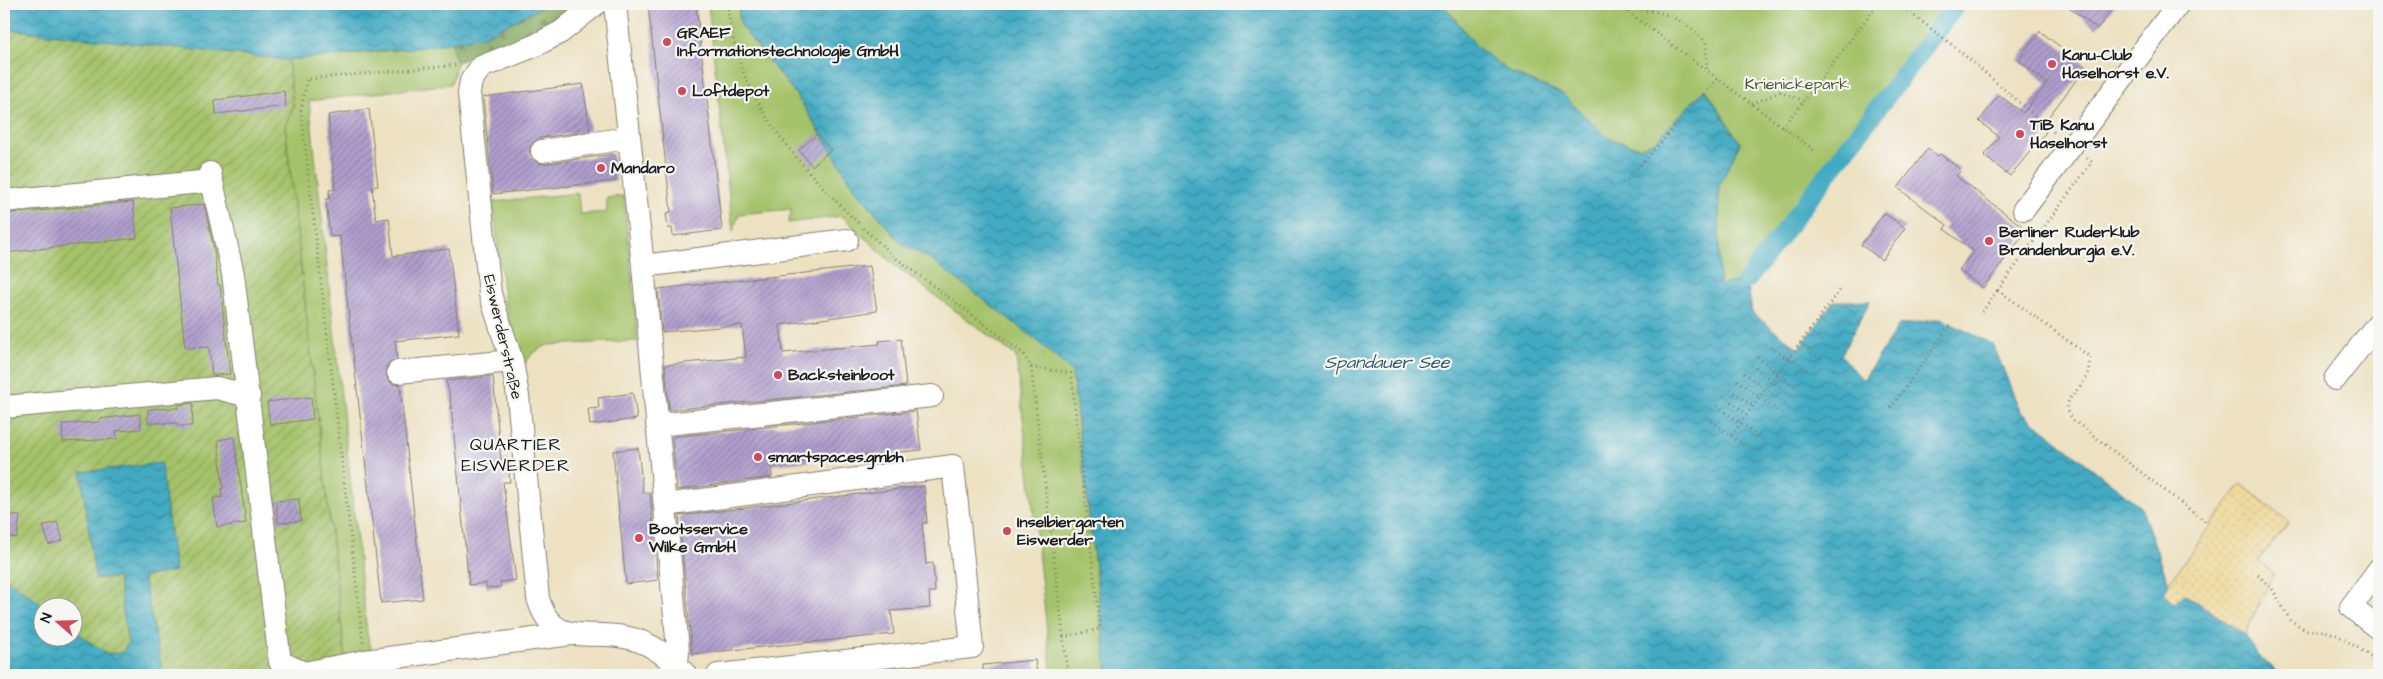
<svg xmlns="http://www.w3.org/2000/svg" width="2383" height="679" viewBox="0 0 2383 679" font-family="'Architects Daughter',sans-serif">
  <defs>
    <pattern id="forest-firs" width="22" height="20" patternUnits="userSpaceOnUse" patternTransform="scale(1.25)"><rect width="22" height="20" fill="#83a85d"/><path d="M5 1l3.5 6h-7zM16 11l3.5 6h-7z" fill="#6a884c"/></pattern>
    <pattern id="sand-dots" width="8" height="8" patternUnits="userSpaceOnUse" patternTransform="scale(1.25)"><rect width="8" height="8" fill="#eeda9e"/><path d="M2 2h.1M6 6h.1" fill="none" stroke="#ccba88" stroke-width="1.8" stroke-linecap="round"/></pattern>
    <pattern id="garden-furrows" width="10" height="10" patternUnits="userSpaceOnUse" patternTransform="scale(1.25)"><rect width="10" height="10" fill="#a4c269"/><path d="M-1 1l2-2M0 10L10 0M9 11l2-2" fill="none" stroke="#8da65a"/></pattern>
    <pattern id="water-waves" width="16" height="10" patternUnits="userSpaceOnUse" patternTransform="scale(1.25)"><rect width="16" height="10" fill="#43abc3"/><path d="M0 5q4-4 8 0t8 0" fill="none" stroke="#378a9e"/></pattern>
    <pattern id="building-hatch" width="6" height="6" patternUnits="userSpaceOnUse" patternTransform="scale(1.25)"><rect width="6" height="6" fill="#af9ecd"/><path d="M-1 1l2-2M0 6l6-6M5 7l2-2" fill="none" stroke="#8e80a6"/></pattern>
  </defs>
  <rect width="100%" height="100%" fill="#f6f6f2"/>
  <filter id="ink" filterUnits="userSpaceOnUse"><feTurbulence type="fractalNoise" baseFrequency=".02" numOctaves="2"/><feDisplacementMap in="SourceGraphic" scale="10" xChannelSelector="R" yChannelSelector="G"/><feConvolveMatrix kernelMatrix="1 2 1 2 8 2 1 2 1" color-interpolation-filters="sRGB"/></filter>
  <filter id="wash" filterUnits="userSpaceOnUse"><feTurbulence type="fractalNoise" baseFrequency=".0096" numOctaves="4" result="noise"/><feDisplacementMap in="SourceGraphic" scale="20" xChannelSelector="R" yChannelSelector="G"/><feGaussianBlur stdDeviation="1.12" result="paint"/><feColorMatrix in="noise" values="0 0 0 0 0 0 0 0 0 0 0 0 0 0 0 0 0 1.4 0 .05"/><feComposite in="paint" operator="in"/></filter>
  <g filter="url(#wash)">
    <rect width="100%" height="100%" fill="#ede1c1"/>
    <!-- green -->
    <path fill="#a4c269" stroke="#606f42" d="M708,4H738L740,25L797,96L856,190L902,244L929,258L1035,338L1072,372L1108,675H1052L1016,356L893,264L842,216L788,223L792,209L739,214L733,232Z
      M1443,4H1957L1747,280L1719,286V186L1740,143L1706,89L1656,140L1640,148L1605,137L1563,94L1511,73L1477,47Z
      M454,42L452,48L457,62L451,84L309,101L367,633L378,675H347L285,126L293,107L288,60L424,47Z
      M578,193L580,214L607,212L606,198L624,196L638,341L547,345L532,354L524,365L505,306L493,202Z"/>
    <!-- forest -->
    <path fill="url(#forest-firs)" stroke="#50623c" d="M547,4H573C542,33 496,48 457,62L452,47L454,42L484,36Z"/>
    <!-- sand -->
    <path fill="url(#sand-dots)" stroke="#857b5d" d="M2241,484L2289,522L2258,561L2274,573L2245,634L2184,594L2174,604L2162,592Z"/>
    <!-- garden -->
    <path fill="url(#garden-furrows)" stroke="#606f42" d="M4,29L288,60L293,107L285,126L347,675H163L143,577L175,571L95,578L118,577L128,643L122,653L106,654L73,629L72,606H43L4,576Z"/>
    <!-- water -->
    <path fill="url(#water-waves)" stroke="#306470" d="M4,4H547L484,36L425,47L288,60L4,29Z
      M738,4H1443L1477,47L1511,73L1563,94L1606,137L1640,148L1656,140L1705,89L1740,143L1719,186V285L1747,280L1752,313L1799,349L1834,301H1870L1841,355L1863,380L1899,325L1941,319L1993,344L2020,411L2141,507L2169,584L2163,593L2174,604L2184,594L2245,634L2258,655L2280,675H1108L1072,372L1034,338L929,258L902,244L856,190L797,96L740,25Z
      M161,463L175,571L143,577L163,675H4V577L43,606L42,636H72L73,629L106,654L122,653L128,643L118,578H95L81,472Z"/>
    <g fill="none" stroke-linecap="round" stroke-linejoin="round">
      <!-- canal -->
      <path stroke="#43abc3" stroke-width="19" d="M1747,280L1957,4"/>
    </g>
    <g id="blocks">
      <!-- building -->
      <path fill="url(#building-hatch)" d="M648,4H696L722,230L673,236L672,228H668L666,213L671,212Z
        M2065,4H2116L2097,29Z
        M2040,31L2086,67L2041,127L2046,132L2010,176L1984,156L1999,137L1979,121L1999,95L2023,113L2047,83L2018,60Z
        M583,84L590,131L540,138L530,146L529,153L537,163L543,164L613,154L616,181L493,194L483,97Z
        M284,91L286,106L216,114L215,100Z
        M369,109L378,186L372,187L376,220L389,218L393,256L449,249L459,334L395,341L397,359L390,362L386,367L388,380L393,384L400,385L423,599L381,603L340,236L330,237L326,199H330L329,190L335,189L328,115Z
        M817,134L831,150L812,166L799,150Z
        M1928,148L1938,156L1940,154L1961,170L1956,176L2027,230L1983,288L1959,270L1973,251L1944,229L1947,225L1898,188Z
        M133,202L137,238L4,253V214Z
        M204,204L214,250L218,285H220L230,374L212,375L209,347L185,348L170,208Z
        M1884,213L1905,228L1882,260L1861,245Z
        M870,266L877,311L780,325L783,353L880,344L879,341L901,339L906,386L669,410L665,365L746,357L742,325L662,332L658,289Z
        M493,376L501,460L508,459L510,482H503L516,580L500,582L501,587L486,588V583L469,585L450,396L446,381Z
        M633,393L637,419L590,425L588,409L599,408L598,398Z
        M311,397L313,419L270,425L267,402Z
        M193,403L192,426H177V423H148V409L178,408V405Z
        M916,411L921,450L771,465L772,477L677,490L672,437Z
        M140,414L141,429L116,431L117,439L63,442L62,424L100,422L99,419Z
        M234,437L246,523L217,527L213,498L222,497L221,489L223,488L218,440Z
        M638,448L643,493H650L658,580L626,584L613,451Z
        M924,486L927,523H922L926,564L933,563L935,592H929L930,608L891,611L894,634L692,654L679,516Z
        M299,499L301,521L278,523L276,501Z
        M4,514L20,516L17,538L4,536Z
        M57,522L63,540L49,545L43,526Z
        M1035,660L1037,675H983V665Z"/>
    </g>
  </g>
  <g filter="url(#ink)">
    <use href="#blocks" fill-opacity="0" stroke="#847e6e" stroke-width="1"/>
    <g fill="none" stroke-linecap="round" stroke-linejoin="round">
      <!-- minor casing -->
      <g stroke="#847e6e" stroke-width="24">
        <path id="minor" d="M596,4L561,32L534,46L481,67L471,81L469,93L490,294L512,361L518,396L538,598C553,651 591,627 633,639C653,644 672,660 686,675
          M615,4L643,266L678,650L677,666
          M542,151L628,138
          M210,173L233,274L280,662L304,673L365,661L572,634
          M4,201L211,181
          M2024,209L2178,4
          M643,266L847,240
          M398,372L512,361
          M2335,379L2379,322
          M4,407L217,388L249,396
          M657,425L932,396
          M665,505L953,466L972,647L718,675
          M2379,569L2351,607L2379,629"/>
      </g>
      <!-- path -->
      <path stroke="#847e6e" stroke-width="3" stroke-dasharray="1 4" stroke-linecap="butt" d="M728,4C734,97 796,161 859,224
        M1610,4L1624,9L1815,151
        M1899,4L1955,47L2056,134
        M1626,9C1661,9 1681,17 1706,42L1707,71
        M1752,104L1780,92L1804,101L1878,4
        M1782,127L1804,101
        M2087,158L2092,162L1998,290L2090,357C2089,362 2089,368 2088,373C2081,394 2057,397 2073,420L2206,522
        M1627,180L1718,79
        M863,228L896,258L1015,347L1023,353L1031,367L1068,675
        M1982,312L1998,290
        M1809,331L1825,343
        M1800,343L1816,356
        M1771,347L1788,359
        M1757,357L1778,373
        M1790,357L1807,370
        M1751,365L1792,396
        M1031,367L1071,373L1100,629L1063,637
        M1744,373L1787,405
        M1777,374L1795,387
        M1737,380L1782,414
        M1730,390L1753,406
        M1723,396L1747,414
        M1717,406L1762,439
        M1891,408L1951,324
        M1708,418L1731,436L1842,287
        M1731,436L1752,451
        M2258,575L2273,590L2290,620L2306,630L2325,631L2337,635L2371,656L2375,675
        M363,642L301,110L307,79L458,65"/>
      <!-- minor -->
      <use href="#minor" stroke="#fff" stroke-width="22"/>
    </g>
  </g>
  <!-- markers -->
  <g fill="#d1495b" stroke="#f6f6f2" stroke-width="2">
    <circle cx="667" cy="42" r="5"/>
    <circle cx="2052" cy="64" r="5"/>
    <circle cx="682" cy="91" r="5"/>
    <circle cx="2020" cy="134" r="5"/>
    <circle cx="601" cy="168" r="5"/>
    <circle cx="1989" cy="241" r="5"/>
    <circle cx="778" cy="375" r="5"/>
    <circle cx="758" cy="457" r="5"/>
    <circle cx="1007" cy="531" r="5"/>
    <circle cx="639" cy="538" r="5"/>
  </g>
  <g text-anchor="middle" dominant-baseline="central" stroke-width="4.5" stroke-linejoin="round" paint-order="stroke">
    <!-- poi labels -->
    <g font-size="16" font-weight="bold" fill="#1c1c1c" stroke="#f6f6f2" text-anchor="start">
      <text x="677" y="33">GRAEF<tspan x="677" dy="18">Informationstechnologie GmbH</tspan></text>
      <text x="2062" y="55">Kanu-Club<tspan x="2062" dy="18">Haselhorst e.V.</tspan></text>
      <text x="692" y="91">Loftdepot</text>
      <text x="2030" y="125">TiB Kanu<tspan x="2030" dy="18">Haselhorst</tspan></text>
      <text x="611" y="168">Mandaro</text>
      <text x="1999" y="232">Berliner Ruderklub<tspan x="1999" dy="18">Brandenburgia e.V.</tspan></text>
      <text x="788" y="375">Backsteinboot</text>
      <text x="768" y="457">smartspaces.gmbh</text>
      <text x="1017" y="522">Inselbiergarten<tspan x="1017" dy="18">Eiswerder</tspan></text>
      <text x="649" y="529">Bootsservice<tspan x="649" dy="18">Wilke GmbH</tspan></text>
    </g>
    <!-- park labels -->
    <g font-size="16" fill="#4c5637" stroke="#f6f6f2">
      <text x="1797" y="84">Krienickepark</text>
    </g>
    <!-- street labels -->
    <g font-size="16" fill="#1c1c1c" stroke="#f6f6f2">
      <text transform="translate(503 337) rotate(77)">Eiswerderstraße</text>
    </g>
    <!-- water labels -->
    <g font-size="18" font-style="italic" fill="#2e5c67" stroke="#f6f6f2">
      <text x="1387" y="362">Spandauer See</text>
    </g>
    <!-- neighbourhood labels -->
    <g font-size="18" letter-spacing="1" fill="#1c1c1c" stroke="#f6f6f2">
      <text x="516" y="444">QUARTIER<tspan x="516" dy="21">EISWERDER</tspan></text>
    </g>
  </g>
  <!-- margin -->
  <rect width="2383" height="679" fill="none" stroke="#f6f6f2" stroke-width="20"/>
  <!-- north arrow -->
  <g transform="translate(58 622) rotate(290)"><circle r="24" fill="#f6f6f2" stroke="#9f9f9c"/>
  <path d="M0-4L9 19L0 12L-9 19Z" fill="#d1495b"/>
  <text y="-8" font-size="14" font-weight="bold" text-anchor="middle" fill="#1c1c1c">N</text>
  </g>
</svg>
